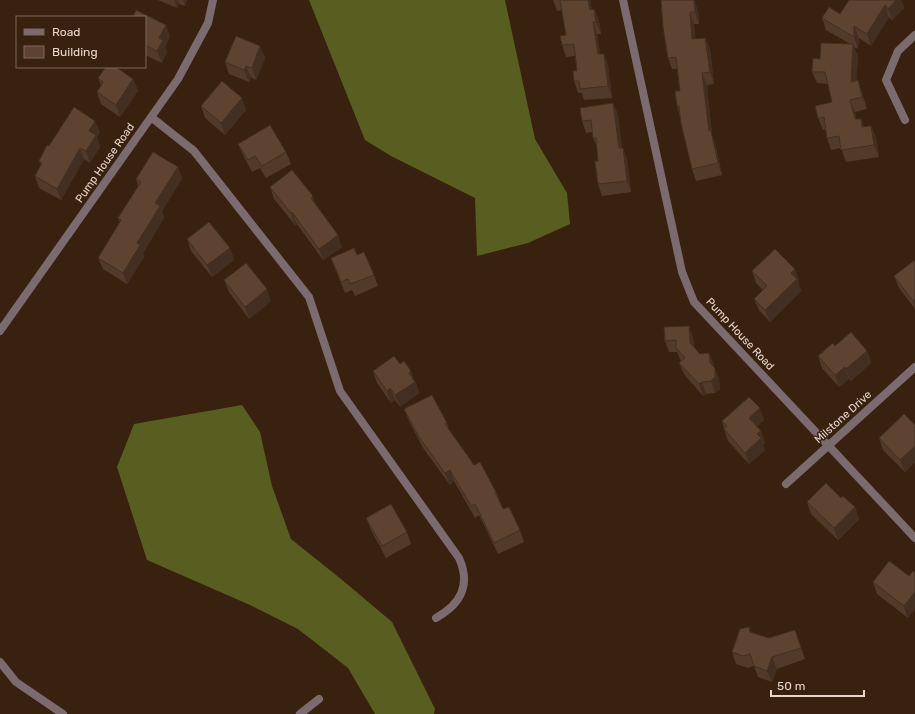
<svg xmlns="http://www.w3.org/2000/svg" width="915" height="714" viewBox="0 0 915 714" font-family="Rubik,sans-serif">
  <rect width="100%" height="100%" fill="#39210f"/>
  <!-- forest -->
  <path fill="#585e1f" d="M309,0H505L535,139L567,193L570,224L528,243L477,256L475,198L391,156L365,140Z
    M242,405L260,432L272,486L291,539L341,579L392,622L435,709L434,714H375L348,668L298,629L250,605L147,560L117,467L134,424Z"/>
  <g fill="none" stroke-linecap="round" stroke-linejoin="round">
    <!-- minor -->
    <path stroke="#7b6b6f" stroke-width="8" d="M623,0L682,272L694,302L915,538
      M151,117L194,151L309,297L340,391L459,558C471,585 461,604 436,618
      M905,120L886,80L898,51L915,35
      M0,331L178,79L208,23L213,0
      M786,484L915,367
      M0,662L16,682L63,714
      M300,714L319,699"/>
  </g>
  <!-- wall -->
  <path fill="#513a2a" d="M158,0H187L185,6L179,4L177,8Z
    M553,0H590L592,10L594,9L599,21L601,34H597L600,54L608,65L612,98L584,100L582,93H578L574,81L577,71L575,56L566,57L562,45L566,35L562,10L557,11Z
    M661,0L698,10L699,24H694L695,39L705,38L710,49L714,84L707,85L712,136L715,143L722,175L696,181L692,169L680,116L677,106L680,91L677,69H672L668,58Z
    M849,0H901L904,8L892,20L889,17L871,46L859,38L858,49L854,47L858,56L856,80L862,92L867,109L855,112L856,119H861L864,127L871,126L876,137L879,157L846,162L841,148L831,150L827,138L825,129L823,130L818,118L832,102L828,84L817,83L812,72L820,59L850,44L826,30L822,18L840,14Z
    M145,17L166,25L170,37L165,47L167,52L162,63L145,55Z
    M260,46L265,58L256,80L251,77L249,82L229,74L225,62Z
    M98,78L133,79L138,91L120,117L101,104L97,92L101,86Z
    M613,103L618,115L622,148H623L627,160L631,192L602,196L598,184V161L597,147L593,138L592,132L586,133L582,121Z
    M201,106L246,110L225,135L205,118Z
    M100,132L97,137L100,147L90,163L84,159L61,200L39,188L35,176L41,165L39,161L49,146Z
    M238,144L286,152L291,164L266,178L260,168L252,172L243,155Z
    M178,167L182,179L162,211L164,218L143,253L144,257L127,284L103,269L98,258L120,223L118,218L138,186L136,179Z
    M270,187L317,206L342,247L323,260L297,224L295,225L274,199Z
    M187,239L230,248L234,260L212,277L191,251Z
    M331,258L374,275L378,286L355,296L352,290L345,293Z
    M915,260V309L899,288L894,276Z
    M795,269L799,281L798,282L801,291L770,322L759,310L754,299L763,290L756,283L752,271Z
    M224,280L271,301L249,319L229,292Z
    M693,337L694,347L700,354L709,353L714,365V367L719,380L720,389L715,393L706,394L703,396L684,374L679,363L681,361L677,352H669L665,341Z
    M835,346L867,351L871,363L851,381L849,379L839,387L822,368L818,356Z
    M400,364L416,383L419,393L400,407L395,400L391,403L377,383L373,371Z
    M404,409L447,423L449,430L474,465L496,492L503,509L520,530L524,542L498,554L479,515L475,518L454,481L450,485L423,448L409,421Z
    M764,420L757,426L761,431L765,443L763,445L765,450L749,464L728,441L724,429V428L722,421Z
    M915,425V462L905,472L883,450L879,438Z
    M841,498L855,507L859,519L838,540L811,514L807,502Z
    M366,518L407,532L411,544L386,558L371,530Z
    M889,561L908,618L877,594L873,582Z
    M795,630L805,659L777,669L772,682L758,677L754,666L748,668L736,664L732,652L751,632L769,638Z"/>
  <!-- shaded-wall -->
  <path fill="#422f22" d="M174,0H178L179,4L177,8Z
    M183,0H187L185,6Z
    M588,0H590L594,22L590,10Z
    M694,0L698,10L699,24L695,12Z
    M896,0H901L904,8L892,20L888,9Z
    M885,5L889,17L871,46L867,34Z
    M594,9L599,21L601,34L596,22Z
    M690,12L694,24L697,51L692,39Z
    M593,22L597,34L602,66L598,54Z
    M166,25L170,37L165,47L167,52L162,63L157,51L159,38Z
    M854,26L859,38L858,49L854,37Z
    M705,38L710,49L714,84L710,72Z
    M853,44L858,56L856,93L851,82Z
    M260,46L265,58L256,80L252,68Z
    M604,54L608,65L612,98L608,86Z
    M246,66L251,77L249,82L244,70Z
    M702,73L707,85L712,136L715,143L722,175L718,163L709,131Z
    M133,79L138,91L120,117L116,105Z
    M858,80L862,92L867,109L862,97Z
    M242,98L246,110L225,135L221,123Z
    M850,100L855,112L859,131L855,119Z
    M613,103L618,115L623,160L619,148Z
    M861,119L865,130L862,127Z
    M95,121L100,132L97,137L100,147L90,163L86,151L89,131Z
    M871,126L876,137L879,157L874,145Z
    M80,148L84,159L61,200L57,189Z
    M623,148L627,160L631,192L627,181Z
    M178,167L182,179L162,211L164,218L143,253L144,257L127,284L123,273L155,203Z
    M313,196L317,208L311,198Z
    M292,212L297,224L295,225L291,213Z
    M338,235L342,247L323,260L319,249Z
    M230,248L234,260L212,277L207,265Z
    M795,269L799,281L798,282L801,291L770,322L765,310L791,273Z
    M267,289L271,301L249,319L245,307Z
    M915,299V306L913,301Z
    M689,326L693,337L694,355L690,343Z
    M867,351L871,363L851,381L846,369Z
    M709,353L714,365V375L710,363Z
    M845,367L849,379L839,387L835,375Z
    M715,368L719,380L720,389L715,393L711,381Z
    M411,371L419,393L400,407L395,395L409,373Z
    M702,382L706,394L703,396L699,384Z
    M390,388L395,400L391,403L387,391Z
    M760,408L764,420L753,430L749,418Z
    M761,431L765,443L763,445L765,450L749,464L745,453L757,434Z
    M915,446V462L905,472L900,460Z
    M450,470L454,481L450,485L445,473Z
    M855,507L859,519L838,540L834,528Z
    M915,592V609L908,618L904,606Z
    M772,657L777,669L772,682L767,671Z"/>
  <!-- building -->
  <path fill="#5e4331" stroke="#422f22" d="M560,0H588L590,10L594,9L596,22H593L598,54H604L608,86L580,89L579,81H574L573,71H577L574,44L562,45L560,36L566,35Z
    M661,0H694L695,12H690L692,39L705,38L710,72L702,73L709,131H711L718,163L692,169L681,123L679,106H677L675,91H680L676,57L668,58L663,27Z
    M849,0H896L888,9L885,5L867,34L854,26V37L822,18L829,7L840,14Z
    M136,10L166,25L159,38L163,40L157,51L145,45V17H133Z
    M236,36L260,46L252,68L246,66L244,70L225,62Z
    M821,43L853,44L851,82L858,80L862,97L850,100L855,119H861L862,127L871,126L874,145L841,150L839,136L827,138L824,117L818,118L815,106L832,102L825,72H812L813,58L820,59Z
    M106,67H116L133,79L116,105L97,92L103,82L98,78Z
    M222,81L242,98L221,123L201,106Z
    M613,103L619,148H623L627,181L598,184L595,161H598L596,138H593L591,120L582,121L580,108Z
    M74,107L95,121L89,131L96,135L86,151L80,148L57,189L35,176L42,163L39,161L47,145L49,146Z
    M270,125L286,152L262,166L255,156L248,160L238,144Z
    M153,152L178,167L155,203L160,206L137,243L140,245L123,273L98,258L121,220L118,218L141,182L136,179Z
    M292,170L313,196L311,198L338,235L319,249L292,212L291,213L270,187Z
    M209,222L230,248L207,265L187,239Z
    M354,248L357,255L364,252L374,275L350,284L348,279L341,282L331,258Z
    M775,249L795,269L791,273L797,279L765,310L754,299L767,286L752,271Z
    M915,260V299L913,301L894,276Z
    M246,263L267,289L245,307L224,280Z
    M689,326L690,343L700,354L709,353L710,363L715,368V377L711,381L702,382L699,384L679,363L685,358L676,348V340L665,341L664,327Z
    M851,332L867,351L846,369L845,367L835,375L818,356L833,343L835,346Z
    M394,356L400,364L404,361L411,371L409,373L415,382L395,395L390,388L387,391L373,371Z
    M432,395L447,423L445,424L474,465L480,462L496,492H495L503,509L509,507L520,530L494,543L475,504L471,506L450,470L445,473L419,437L404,409Z
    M749,397L760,408L749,418L761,431L757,434L761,438L745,453L724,429L727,426L722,421Z
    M904,414L915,425V446L900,460L879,438Z
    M826,483L841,498L843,496L855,507L834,528L807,502Z
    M391,504L407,532L382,546L366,518Z
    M889,561L909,576L913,571L915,572V592L904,606L873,582Z
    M749,627L750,632L769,638L795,630L801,648L772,657L767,671L754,666L750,654L743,656L732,652L740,629Z"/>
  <g text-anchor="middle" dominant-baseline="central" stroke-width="3" stroke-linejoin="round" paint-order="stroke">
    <!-- street labels -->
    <g font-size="11" fill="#e7d6cc" stroke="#39210f">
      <text transform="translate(105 163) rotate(-55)">Pump House Road</text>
      <text transform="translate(740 334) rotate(47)">Pump House Road</text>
      <text transform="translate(843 417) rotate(-42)">Milstone Drive</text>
    </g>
  </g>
  <!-- legend -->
  <rect x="16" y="16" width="130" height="52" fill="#39210f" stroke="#7f695b"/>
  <rect x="24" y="29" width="20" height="6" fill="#7b6b6f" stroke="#7f695b"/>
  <text x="52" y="36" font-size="12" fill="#e7d6cc">Road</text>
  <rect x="24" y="46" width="20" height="12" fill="#5e4331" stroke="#7f695b"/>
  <text x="52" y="56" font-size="12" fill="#e7d6cc">Building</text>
  <!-- scale -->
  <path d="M771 690v6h93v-6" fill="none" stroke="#e7d6cc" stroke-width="2"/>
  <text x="777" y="690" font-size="12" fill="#e7d6cc" stroke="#39210f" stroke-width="3" paint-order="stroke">50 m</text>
</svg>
